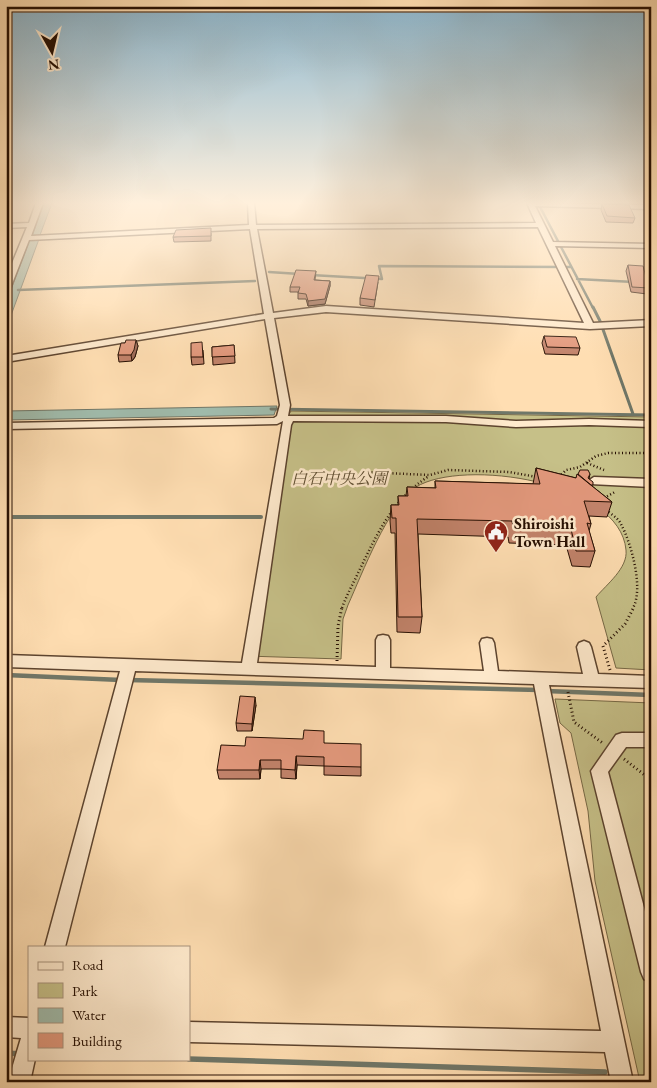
<svg xmlns="http://www.w3.org/2000/svg" width="657" height="1088" viewBox="0 0 657 1088" font-family="'EB Garamond','Noto Serif JP',serif">
  <rect width="100%" height="100%" fill="#ffdeb2"/>
  <filter id="stains"><feTurbulence type="fractalNoise" baseFrequency=".004" numOctaves="4"/><feColorMatrix values="0 0 0 0 .2 0 0 0 0 .09 0 0 0 0 .02 0 0 0 .5 -.17"/></filter>
  <radialGradient id="worn" r=".72"><stop offset=".6" stop-color="#630" stop-opacity="0"/><stop offset="1" stop-color="#630" stop-opacity=".3"/></radialGradient>
  <!-- green -->
  <path fill="#c6c088" stroke="#766845" d="M291,411L651,417V670L616,668L596,597C607,584 628,568 626,550C620,481 463,458 416,487C388,505 362,574 348,605L343,619L341,659L246,656L283,423Z
    M555,699L651,703V1082H640L595,881L588,811L571,733L560,723Z"/>
  <!-- water -->
  <path fill="#a0bcad" stroke="#6f7769" d="M44,203H52L40,235L38,236L37,239H39L6,329V303L30,239H33L34,236H32Z
    M277,406L274,415L6,420V411Z"/>
  <g fill="none" stroke-linecap="round" stroke-linejoin="round">
    <!-- stream-far4 -->
    <path stroke="#6f7769" stroke-width="2.5" d="M538,203L593,308
      M269,272L300,274
      M311,275L382,279L379,266L571,267
      M577,279L634,282
      M18,290L255,281"/>
    <!-- stream-far3 -->
    <path stroke="#6f7769" stroke-width="3" d="M593,307L600,321L633,414
      M271,409L651,415"/>
    <!-- stream-far2 -->
    <path stroke="#6f7769" stroke-width="4" d="M6,517H261"/>
    <!-- stream-far1 -->
    <path stroke="#6f7769" stroke-width="4.5" d="M6,675L121,680
      M128,680L539,690
      M546,691L651,695"/>
    <!-- stream -->
    <path stroke="#6f7769" stroke-width="5.5" d="M6,1053L22,1054
      M189,1059L605,1072"/>
    <!-- minor casing -->
    <g stroke="#5c432e" stroke-width="3">
      <path id="minor" d="M36,203H43L31,236L249,225L248,203H254L256,225L536,223L527,203L651,205V209L535,206L553,242L651,244V248L555,246L593,323L651,320V326L590,329L326,312L274,318L290,405L288,416H446L516,421L589,419L651,421V427L589,425L516,427L446,422L293,421L291,425L257,663L376,667V640L378,636L383,635L388,636L390,640V668L484,671L480,643L482,639L487,638L492,639L494,643L498,671L583,674L577,647L579,643L584,641L589,643L591,647L598,674L651,676V688L549,685L633,1082H611L605,1052L189,1042V1022L601,1031L534,684L135,671L65,947H45L120,671L6,667V655L242,663L283,421L277,424L6,429V423L274,418L277,416L280,405L265,319L6,362V356L264,314L250,229L29,240L10,289L6,291V278L27,227L6,228V224L29,223ZM538,227L584,323L326,306L273,313L257,229Z
        M594,477L651,479V487L590,484L588,481Z
        M622,733H651V747H626L608,772L651,934V982L644,979L641,972L591,771L616,735Z
        M6,1017L29,1018V1059H35L30,1082H8L21,1038L6,1037Z"/>
    </g>
    <!-- path-far1 -->
    <path stroke="#260f02" stroke-width="2.5" stroke-dasharray="1 2.5" stroke-linecap="butt" d="M587,463L604,470
      M361,472L430,475L448,470L509,472L537,477
      M559,477L566,470L580,467L596,456L608,453H651
      M604,498L615,492
      M606,510C611,514 618,518 621,524C631,543 644,588 633,608
      M342,608C347,594 354,582 360,569C378,532 393,499 429,476"/>
    <!-- path -->
    <path stroke="#260f02" stroke-width="3" stroke-dasharray="1 3" stroke-linecap="butt" d="M337,661L338,626L342,607
      M610,670L603,646L625,624L634,607
      M568,692L574,722L604,744
      M624,759L651,780"/>
    <!-- minor -->
    <use href="#minor" fill="#ffeacd" fill-rule="evenodd"/>
  </g>
  <!-- wall -->
  <path fill="#c2836b" stroke="#260f02" d="M602,204L635,218L633,223L606,222L601,210Z
    M211,233V241L174,242L173,237Z
    M628,265L649,288L647,294L631,292L626,271Z
    M316,271L315,280L330,281V286L325,304L308,306L306,299H298V292H290V287Z
    M378,282L374,307L360,305V298Z
    M544,336L580,348L578,355L545,354L542,343Z
    M136,340L138,346L135,357L132,361L119,362L118,355L125,343Z
    M234,345L235,363L213,365L212,347Z
    M203,350L204,364L192,365L191,357Z
    M536,468L576,478L578,474H590L589,479L592,486L612,502L607,517L589,516L591,524L589,531L595,551L590,567L572,566L566,545L509,543L508,537L418,534L422,617L420,633L397,632L395,533H391L390,521L391,505H398V496H406L407,487L435,488V481L533,484Z
    M256,705L252,731H237L236,723Z
    M324,743L361,767V776L324,775V766L297,765L296,779L281,778V769H261L260,779H219L217,770L245,746Z"/>
  <!-- shaded-wall -->
  <path fill="#9e6a57" stroke="#260f02" d="M330,281V286L325,304L308,306V301Z
    M136,340L138,346L135,357L132,361L131,355Z
    M255,697L256,705L252,731V724Z
    M296,756L297,765L296,779L295,770Z
    M260,760L261,769L260,779L259,770Z"/>
  <!-- building -->
  <path fill="#e2987c" stroke="#260f02" d="M602,204L629,205L635,218L607,216Z
    M211,228V236L173,237L176,230Z
    M628,265L643,266L649,288L632,287Z
    M296,270L316,271L314,280L330,281L325,299L308,301L306,294L298,293L300,287H290Z
    M366,275L379,276L375,300L360,298Z
    M544,336L576,337L580,348L547,347Z
    M126,340H136L134,350L131,355H118L121,343H125Z
    M202,342L203,357H191V343Z
    M234,345L235,356L212,357V347Z
    M536,468L576,478L577,474L612,502L584,501L591,524L587,523L595,551H576L571,529L513,527L512,521L417,519L422,617H398L396,518H392L391,505H399L398,496H408L407,487L436,488L435,481L540,484Z
    M580,470H588L590,474L588,478L593,482V485H591L578,474Z
    M240,696L255,697L252,724L236,723Z
    M304,730L324,731V743L361,744V767L324,766V757L296,756L295,770L281,769V760H260L259,770H217L221,745L245,746L246,737L303,739Z"/>
  <!-- sky -->
  <linearGradient id="sky" x2="0" y2="1"><stop stop-color="#8bb7d0"/><stop offset="0.57" stop-color="#fff0dc"/><stop offset="1" stop-color="#fff0dc" stop-opacity="0"/></linearGradient>
  <rect width="657" height="356" fill="url(#sky)"/>
  <!-- icons -->
  <defs>
    <g id="civic-pin" transform="scale(1.25)"><path d="M0 17L-7.5 6A9.5 9.5 0 1 1 7.5 6Z" fill="#8f2418" stroke="#ffeacd"/><path d="M-.6-6.5H3V-4.5H.6V-3L4-1V1h2V6H-6V1h2V-1L-.6-3ZM-1.2 2.5V6h2.4V2.5Z" fill="#fff"/></g>
  </defs>
  <g fill-rule="evenodd">
    <use href="#civic-pin" x="496" y="532"/>
  </g>
  <g text-anchor="middle" dominant-baseline="central" stroke-width="5" stroke-linejoin="round" paint-order="stroke">
    <!-- park labels -->
    <g font-size="16" font-style="italic" fill="#5e4d31" stroke="#ffeacd">
      <text x="339" y="478">白石中央公園</text>
    </g>
    <!-- poi labels -->
    <g font-size="16" font-weight="bold" fill="#260f02" stroke="#ffeacd" text-anchor="start">
      <text x="514" y="523">Shiroishi<tspan x="514" dy="18">Town Hall</tspan></text>
    </g>
  </g>
  <!-- margin -->
  <rect width="657" height="1088" fill="none" stroke="#ffdeb2" stroke-width="25"/>
  <rect x="8" y="8" width="642" height="1073" fill="none" stroke="#260f02" stroke-width="2.5"/>
  <rect x="12" y="12" width="632" height="1063" fill="none" stroke="#260f02"/>
  <!-- legend -->
  <rect x="28" y="946" width="162" height="115" fill="#ffeacd" stroke="#a8927c"/>
  <rect x="38" y="962" width="25" height="8" fill="#ffeacd" stroke="#a8927c"/>
  <text x="72" y="970" font-size="15" fill="#260f02">Road</text>
  <rect x="38" y="983" width="25" height="15" fill="#c6c088" stroke="#a8927c"/>
  <text x="72" y="996" font-size="15" fill="#260f02">Park</text>
  <rect x="38" y="1008" width="25" height="15" fill="#a0bcad" stroke="#a8927c"/>
  <text x="72" y="1020" font-size="15" fill="#260f02">Water</text>
  <rect x="38" y="1033" width="25" height="15" fill="#e2987c" stroke="#a8927c"/>
  <text x="72" y="1046" font-size="15" fill="#260f02">Building</text>
  <!-- north arrow -->
  <g transform="translate(52 52) rotate(172)" stroke="#ffeacd" stroke-width="4" paint-order="stroke">
  <path d="M0-4L9 19L0 12L-9 19Z" fill="#260f02"/>
  <text y="-8" font-size="14" font-weight="bold" text-anchor="middle" fill="#260f02">N</text>
  </g>
  <rect width="100%" height="100%" filter="url(#stains)"/>
  <rect width="100%" height="100%" fill="url(#worn)"/>
</svg>
